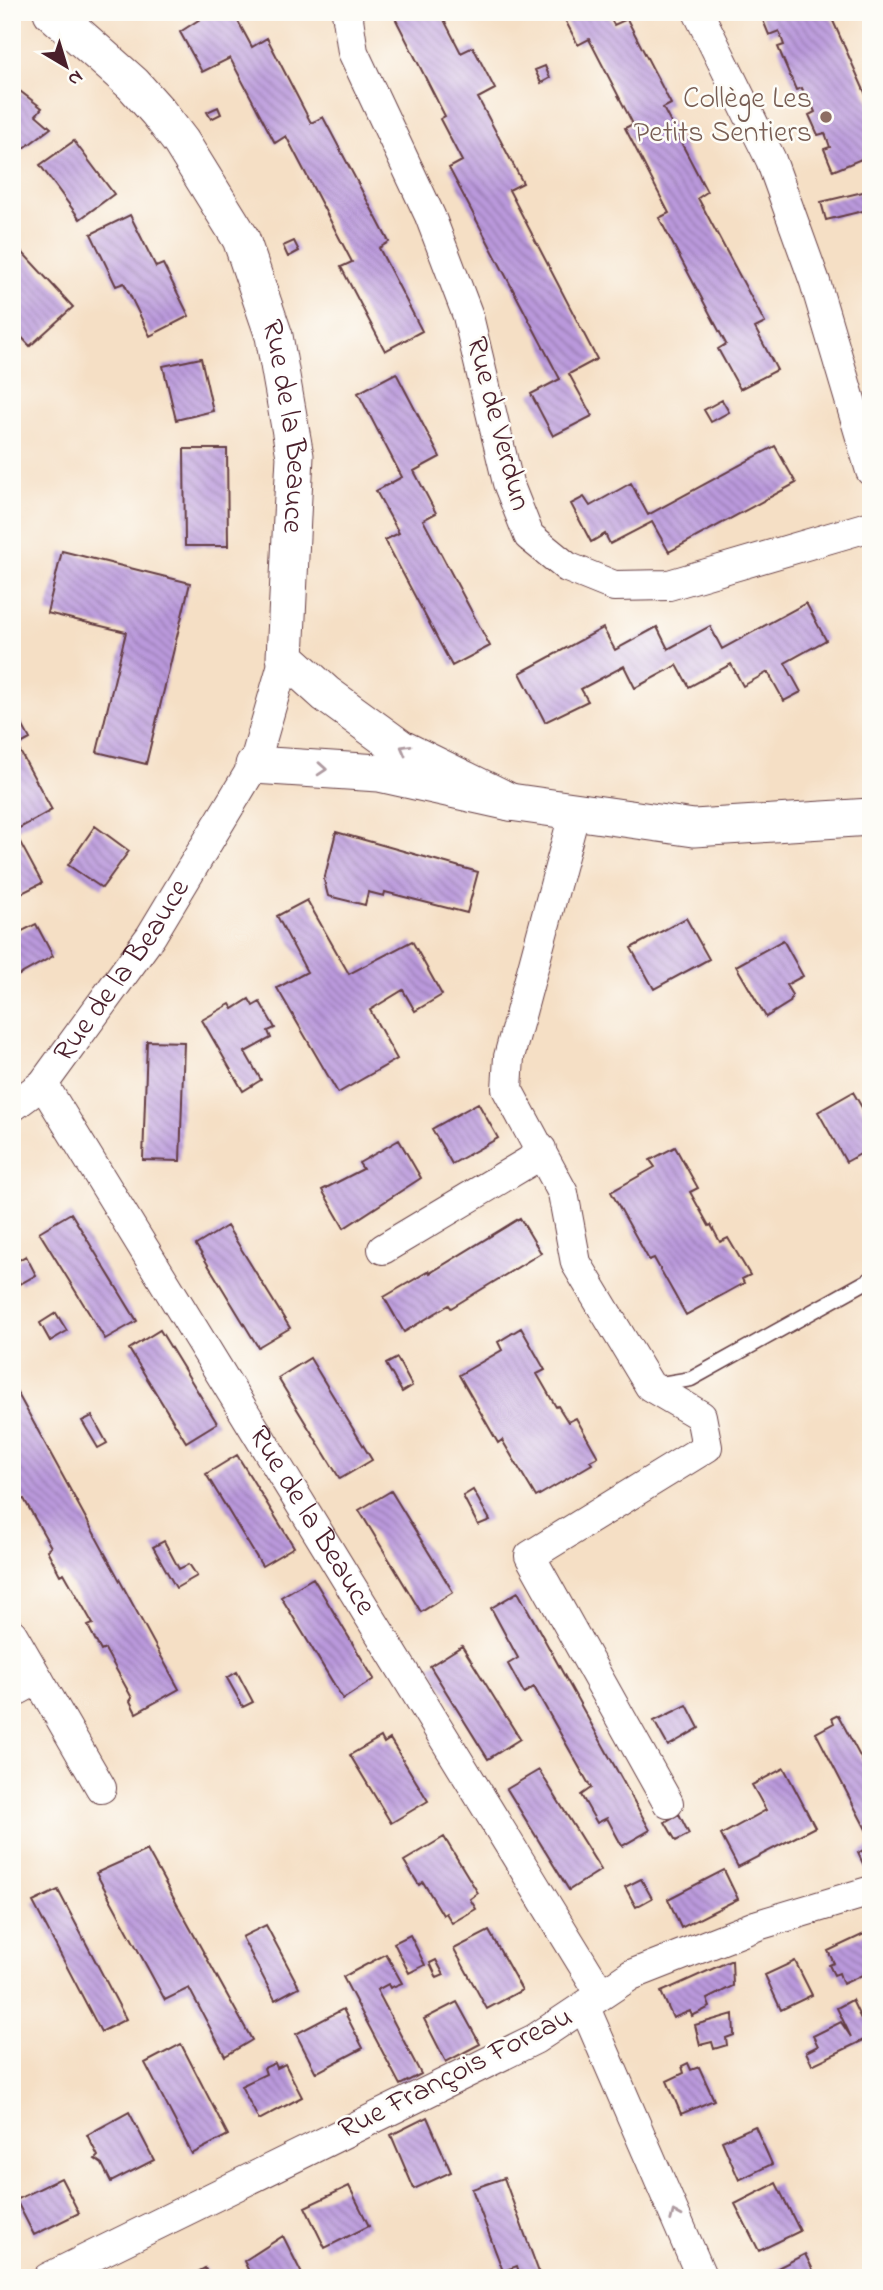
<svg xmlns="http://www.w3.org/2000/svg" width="883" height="2290" viewBox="0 0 883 2290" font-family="'Indie Flower',sans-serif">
  <defs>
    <pattern id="building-back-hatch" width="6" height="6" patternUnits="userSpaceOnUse" patternTransform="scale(1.75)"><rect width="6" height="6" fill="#ba99dc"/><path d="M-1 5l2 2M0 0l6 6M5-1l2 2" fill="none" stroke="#997cb3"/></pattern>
  </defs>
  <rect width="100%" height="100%" fill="#fdfcf7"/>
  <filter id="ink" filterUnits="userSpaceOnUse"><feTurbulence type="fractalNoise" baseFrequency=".0143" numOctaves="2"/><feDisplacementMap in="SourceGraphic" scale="14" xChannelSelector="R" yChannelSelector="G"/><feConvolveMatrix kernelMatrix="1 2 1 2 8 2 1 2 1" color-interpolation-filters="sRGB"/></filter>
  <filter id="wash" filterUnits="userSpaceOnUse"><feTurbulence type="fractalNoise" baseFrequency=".00686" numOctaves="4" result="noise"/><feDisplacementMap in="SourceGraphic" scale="28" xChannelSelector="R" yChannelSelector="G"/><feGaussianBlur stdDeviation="1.57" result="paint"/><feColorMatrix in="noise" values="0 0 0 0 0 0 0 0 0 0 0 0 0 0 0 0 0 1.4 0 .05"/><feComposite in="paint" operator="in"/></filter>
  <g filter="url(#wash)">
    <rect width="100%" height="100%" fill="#f5dfc5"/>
    <g id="blocks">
      <!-- building -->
      <path fill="url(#building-back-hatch)" d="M211,12H233L252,47L267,38L311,123L323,117L389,242L379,248L422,331L385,351L341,267L352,262L286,136L275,143L230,58L202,72L180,32Z
        M392,12H440L461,53L473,47L495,89L478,98L523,183L509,190L597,359L569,374L592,416L553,436L531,394L560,379L449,168L462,161L440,119L445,116Z
        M561,12H607L614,25L627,19L671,104L663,108L707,192L698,198L765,323L755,328L777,370L740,389L718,349L726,344L659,218L669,213L625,128L633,124L589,39L578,45Z
        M829,12L871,106V155L833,171L824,149L830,147L825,133L818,135L809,115L815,112L810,100H807L802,88L796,90L778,47L784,45L779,31L769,35L760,13Z
        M545,66L550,78L541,83L535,70Z
        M12,85L42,108L36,115L51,128L23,149L12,139Z
        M218,107L221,114L211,119L207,112Z
        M74,141L114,194L80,219L40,165Z
        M871,190V209L826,220L821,202Z
        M130,215L156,267L163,264L189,316L150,336L124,283L116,286L91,234Z
        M12,241L73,307L30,346L12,327Z
        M294,241L299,251L288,257L283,246Z
        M201,358L213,411L176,420L163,366Z
        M396,373L440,457L414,471L436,513L423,520L490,646L452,666L385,540L399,533L376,491L402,477L358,393Z
        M722,400L729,412L711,422L704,410Z
        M775,446L796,483L669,552L652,522L610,544L605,534L591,542L571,504L584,497L590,506L631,483L648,515Z
        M184,449H227L228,546H185Z
        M62,551L190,583L146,764L97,752L126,632L47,613Z
        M806,603L826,640L785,663L801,692L784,701L768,672L743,686L731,664L689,687L677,665L635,688L624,666L581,689L588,701L545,722L520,673L603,628L615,650L657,627L668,649L710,626L722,649Z
        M12,706L30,739L17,746L52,810L14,831L42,883L12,898Z
        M95,826L129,851L102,888L68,865Z
        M336,832L478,872L467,913L385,892L384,896L368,892L365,905L328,896L324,880Z
        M307,900L349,974L412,941L442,995L415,1011L403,990L370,1010L397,1059L338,1093L277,988L307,972L277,916Z
        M686,918L709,959L654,989L631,948Z
        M36,924L53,956L12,979V936Z
        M783,940L803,976L786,985L792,995L790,1002L766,1017L736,966Z
        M249,999L253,1006L260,1002L275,1028L268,1031L271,1038L245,1052L261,1080L243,1091L202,1020L230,1004L233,1009Z
        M147,1041L184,1042L180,1161L143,1160Z
        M853,1092L871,1123V1148L846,1162L818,1112Z
        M478,1103L498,1138L452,1164L432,1129Z
        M399,1140L421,1178L344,1228L322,1190L363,1169L359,1163Z
        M675,1147L698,1188L690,1192L709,1226L711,1225L720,1242L728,1238L750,1275L742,1279L744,1283L686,1315L654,1258L649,1260L611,1192L655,1167L650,1160Z
        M71,1213L137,1321L105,1339L39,1232Z
        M520,1218L541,1253L451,1308L449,1305L404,1332L384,1297L429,1271L430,1273Z
        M227,1226L290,1328L258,1347L196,1245Z
        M26,1256L36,1275L20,1284L12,1264Z
        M56,1313L67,1331L50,1341L40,1323Z
        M521,1328L545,1370L537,1374L556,1407L558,1406L568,1422L576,1418L598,1457L590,1461L592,1464L536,1497L502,1440L498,1443L459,1375L502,1350L498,1342Z
        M160,1330L217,1423L186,1442L129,1349Z
        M310,1358L372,1460L340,1479L278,1378Z
        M397,1358L412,1386L402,1392L386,1364Z
        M12,1383L179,1689L136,1713L130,1701L132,1698L105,1649L101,1651L88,1626L93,1624L64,1573L60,1575L47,1550L51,1547L24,1499L20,1500L12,1487Z
        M92,1416L107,1443L98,1448L82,1421Z
        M237,1455L294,1547L262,1566L206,1474Z
        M473,1490L490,1520L478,1525L463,1496Z
        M391,1491L453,1592L421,1612L359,1510Z
        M164,1541L179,1569L189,1564L197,1576L176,1588L153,1547Z
        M313,1578L374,1679L343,1699L281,1597Z
        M518,1592L650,1830L622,1846L607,1818L597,1823L581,1795L591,1788L534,1687L524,1693L508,1664L518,1658L491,1608Z
        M462,1646L520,1739L488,1759L430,1666Z
        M237,1672L253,1702L243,1707L227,1678Z
        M687,1705L699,1728L668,1746L654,1721Z
        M838,1715L871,1777V1839L816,1733L834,1723L832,1718Z
        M381,1737L384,1743L390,1739L428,1801L391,1823L350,1755Z
        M784,1768L815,1827L738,1867L721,1835L766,1810L752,1785Z
        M539,1770L601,1870L569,1890L507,1789Z
        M679,1814L689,1834L676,1841L665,1822Z
        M444,1837L478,1893L470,1899L476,1909L452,1923L446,1913L443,1915L423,1882L419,1885L404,1861Z
        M871,1846V1869L866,1870L858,1853Z
        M147,1850L252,2040L225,2056L189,1988L165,2000L96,1873Z
        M724,1870L738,1899L681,1928L668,1899Z
        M641,1879L652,1898L636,1907L625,1887Z
        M58,1890L126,2019L101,2032L33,1902Z
        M266,1925L299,1987L275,2000L242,1937Z
        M489,1931L522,1990L487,2009L454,1949Z
        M864,1934L871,1947V1971L843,1984L839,1973L834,1975L829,1965L834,1963L828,1951Z
        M410,1935L425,1965L409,1973L394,1943Z
        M386,1954L402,1983L390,1988L388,1984L377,1990L421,2074L400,2085L343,1977Z
        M436,1960L444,1975L437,1978L430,1963Z
        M732,1960L733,1986L707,1999L710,2007L692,2016L690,2011L673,2018L661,1992Z
        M795,1961L812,1995L781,2010L765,1975Z
        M852,2000L861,2019L866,2016L871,2026L865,2029L870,2037L812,2065L806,2052L818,2046L813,2036L841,2022L851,2037L837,2008Z
        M457,2002L480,2044L446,2062L424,2019Z
        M343,2009L363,2048L316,2073L296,2034Z
        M733,2014L734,2035L726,2038L727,2045L714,2049L712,2042L700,2045L695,2025Z
        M181,2044L228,2135L192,2154L145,2063Z
        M275,2063L277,2068L285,2064L302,2097L259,2120L241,2086L266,2074L264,2068Z
        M688,2063L691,2070L699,2067L714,2100L681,2114L667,2081L684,2073L682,2066Z
        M129,2112L154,2160L111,2182L102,2164L95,2159L98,2156L87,2135Z
        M427,2117L451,2172L414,2189L391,2135Z
        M755,2126L772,2164L739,2180L722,2141Z
        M61,2178L79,2213L34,2235L16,2200Z
        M504,2178L541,2278H521L517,2266L503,2271L472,2189Z
        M776,2183L800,2231L759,2251L735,2204Z
        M349,2186L369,2226L325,2248L305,2207Z
        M283,2236L304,2278H252L244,2261Z
        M805,2254L817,2278H758Z
        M205,2268L210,2278H187Z"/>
    </g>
  </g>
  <g filter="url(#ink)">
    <use href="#blocks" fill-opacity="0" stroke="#643c42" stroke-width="2"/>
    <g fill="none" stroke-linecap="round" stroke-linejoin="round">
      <!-- service casing -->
      <g stroke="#643c42" stroke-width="17">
        <path id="service" d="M655,1385L691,1379L871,1279"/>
      </g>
      <!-- minor casing -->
      <g stroke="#643c42" stroke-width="32">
        <g id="minor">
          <path d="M347,12L353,52L430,216L468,316L508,483L529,536L567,567L614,586L669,585L871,526"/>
          <path d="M698,12L771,160L815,282L871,471"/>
          <path d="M575,811L509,1057L507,1089L563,1193L576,1263L650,1386L701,1416L707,1447L530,1556L668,1803"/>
          <path id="s1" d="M43,1084L601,1994"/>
          <path id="s2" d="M12,1107L43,1084L151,936L254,765L285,657"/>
          <path d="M383,1249L530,1161L541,1149"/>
          <path d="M12,1634L38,1679L12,1693"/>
          <path d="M38,1679L101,1788"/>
          <path d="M585,2008L702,2278"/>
          <path d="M48,2278L535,2039L631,1975L758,1925L871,1891"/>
        </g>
      </g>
      <!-- tertiary casing -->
      <g stroke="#643c42" stroke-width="39">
        <g id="tertiary">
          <path id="s3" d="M52,12L133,84L158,112L181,142L241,239L274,336L295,456L285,657L326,694L400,748L510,802"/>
          <path d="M254,765L379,773L510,802L694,828L871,817"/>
        </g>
      </g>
      <!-- service -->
      <use href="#service" stroke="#fff" stroke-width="14"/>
      <!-- minor -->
      <use href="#minor" stroke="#fff" stroke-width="30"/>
      <!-- tertiary -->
      <use href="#tertiary" stroke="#fff" stroke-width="37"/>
    </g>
    <!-- one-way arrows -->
    <defs><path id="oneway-chevron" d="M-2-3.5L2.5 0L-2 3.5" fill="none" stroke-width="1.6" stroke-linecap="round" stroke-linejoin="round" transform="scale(1.75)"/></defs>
    <g stroke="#ae9aa0">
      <use href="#oneway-chevron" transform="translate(405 749) rotate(-151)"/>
      <use href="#oneway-chevron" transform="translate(322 769) rotate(4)"/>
      <use href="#oneway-chevron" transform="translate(675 2215) rotate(-113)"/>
    </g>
  </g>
  <!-- markers -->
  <circle fill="#8d6e63" stroke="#fdfcf7" stroke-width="2.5" cx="826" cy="117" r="7"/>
  <g text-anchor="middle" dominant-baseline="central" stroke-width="5" stroke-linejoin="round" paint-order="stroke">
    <!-- education labels -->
    <g font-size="30" fill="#785e54" stroke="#fdfcf7" text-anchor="end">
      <text x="812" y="100">Collège Les<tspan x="812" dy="34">Petits Sentiers</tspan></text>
    </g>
    <!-- street labels -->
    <g font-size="30" fill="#4a1f2b" stroke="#fdfcf7">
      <text transform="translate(497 424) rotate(75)">Rue de Verdun</text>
      <text stroke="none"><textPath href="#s3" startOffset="492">Rue de la Beauce</textPath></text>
      <text stroke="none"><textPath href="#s2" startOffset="177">Rue de la Beauce</textPath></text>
      <text stroke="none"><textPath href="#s1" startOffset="513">Rue de la Beauce</textPath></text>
      <text transform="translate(456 2074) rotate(-27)">Rue François Foreau</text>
    </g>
  </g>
  <!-- margin -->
  <rect width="883" height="2290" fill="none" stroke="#fdfcf7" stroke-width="42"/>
  <!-- north arrow -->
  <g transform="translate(66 66) rotate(142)" stroke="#fdfcf7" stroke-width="5" paint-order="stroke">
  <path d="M0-5L12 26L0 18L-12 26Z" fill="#4a1f2b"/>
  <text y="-10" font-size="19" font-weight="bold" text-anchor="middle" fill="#4a1f2b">N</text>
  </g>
</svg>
